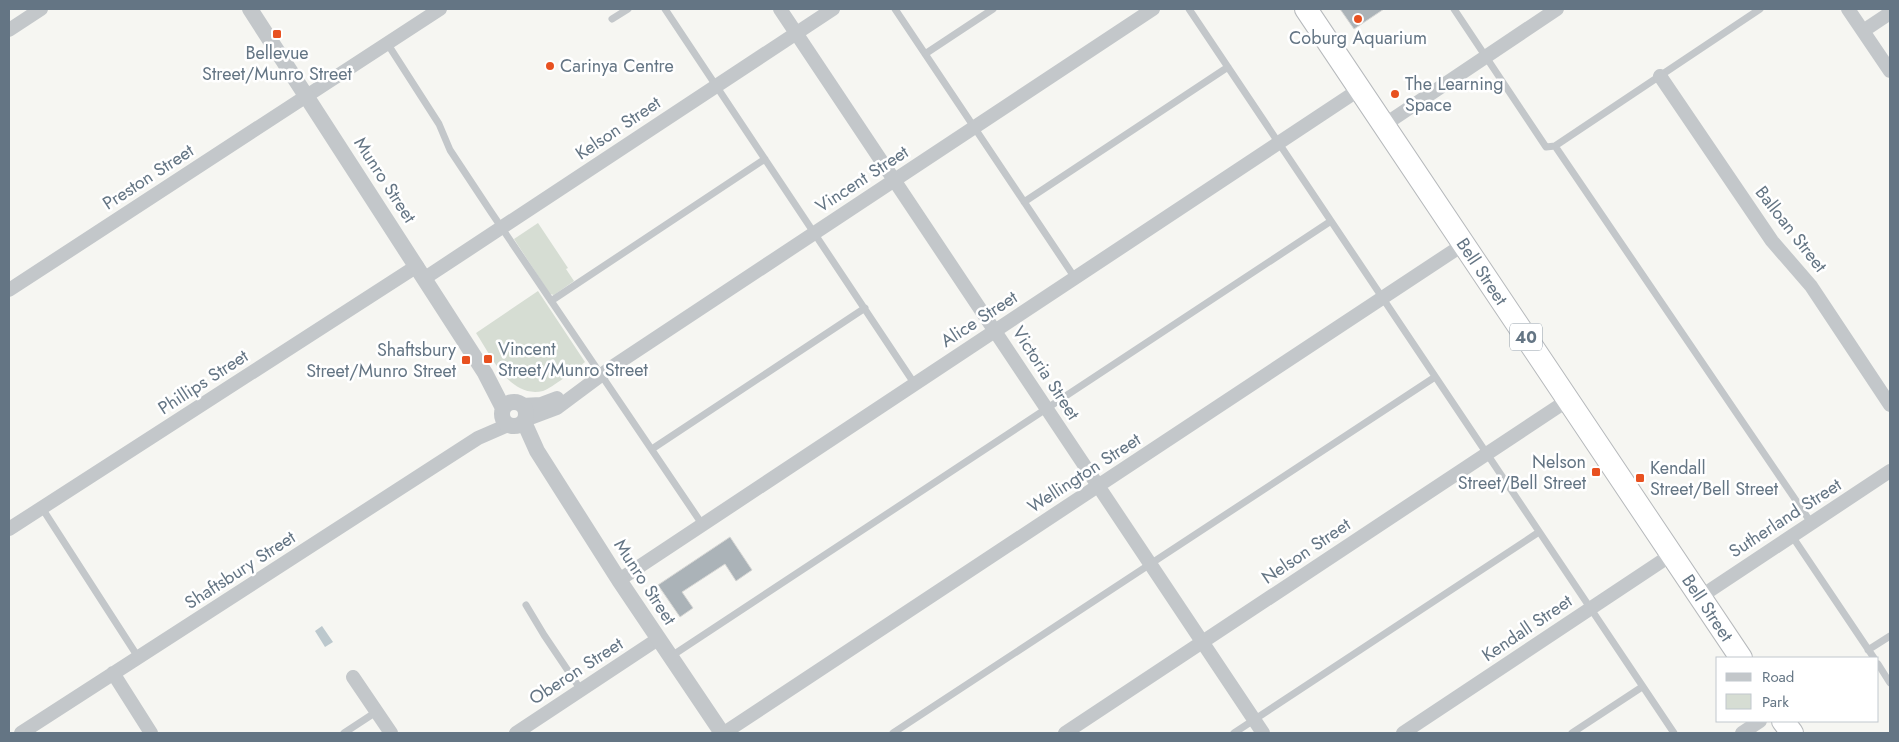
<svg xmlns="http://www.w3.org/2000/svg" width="1899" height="742" viewBox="0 0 1899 742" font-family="Jost,sans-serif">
  <rect width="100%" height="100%" fill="#f6f6f2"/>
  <!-- green -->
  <path fill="#d6ddd3" d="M538,223L568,268L566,269L574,281L554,295L550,294L514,239Z
    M538,291L585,362C576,369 552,388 543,391C509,399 491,355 476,333Z"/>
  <!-- water -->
  <path fill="#bcc8cd" d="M322,626L333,642L325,647L315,631Z"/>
  <!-- building -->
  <path fill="#abb3b8" stroke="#d7d7d5" d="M1340,9H1384L1354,29Z
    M730,537L752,570L736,581L725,564L682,592L693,608L680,617L658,585Z"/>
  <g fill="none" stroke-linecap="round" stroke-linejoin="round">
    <!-- trunk casing -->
    <g stroke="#b6b9bc" stroke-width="24">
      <g id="trunk">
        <path id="s1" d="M1306,9L1741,658"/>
        <path d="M1783,721L1792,733"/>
      </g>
    </g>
    <!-- service -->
    <path stroke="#c3c7ca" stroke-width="7" d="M665,9L914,383
      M895,9L1075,278
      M1189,9L1674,733
      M1454,9L1546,147L1555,146L1760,9
      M612,19L628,9
      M387,43L439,124L450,150L491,212L702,524
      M925,54L993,9
      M1555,146L1812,524
      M1024,202L1228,67
      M551,301L765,159
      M652,449L865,308
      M42,508L138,657
      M1792,536L1874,658
      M526,605L544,635L581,690
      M1868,650L1890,636
      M670,657L1331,221
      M1878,664L1890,683
      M344,733L376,712
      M893,733L1435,377
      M1234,733L1539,532
      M1572,733L1642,687"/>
    <!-- minor -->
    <path stroke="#c3c7ca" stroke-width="14" d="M780,9L1263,733
      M1848,9L1890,71
      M9,30L41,9
      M1863,31L1890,13
      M1660,76L1772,241L1811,286L1890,405
      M1384,125L1557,9
      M425,278L833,9
      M9,290L440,9
      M522,405L541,404L557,398
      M525,420L557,408L612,367L1153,9
      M9,529L417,266
      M619,580L1360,89
      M1700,597L1890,471
      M113,673L151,733
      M353,677L391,733
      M21,733L478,438L508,425
      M516,733L658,639
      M724,733L1464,244
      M1065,733L1568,400
      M1403,733L1671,555
      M1742,733L1760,721"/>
    <!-- tertiary -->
    <path stroke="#c3c7ca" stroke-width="16" d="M250,9L485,373L503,408
      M502 414a12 12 0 1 1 24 0a12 12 0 1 1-24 0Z
      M524,422L537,451L619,580L722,733"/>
    <!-- trunk -->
    <use href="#trunk" stroke="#fff" stroke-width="22"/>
  </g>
  <!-- markers -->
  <g fill="#e85120" stroke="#fff" stroke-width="2">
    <circle cx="1358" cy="19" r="5"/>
    <rect x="272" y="29" width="10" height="10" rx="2.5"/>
    <circle cx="550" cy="66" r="5"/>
    <circle cx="1395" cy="94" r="5"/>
    <rect x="483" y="354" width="10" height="10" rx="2.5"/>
    <rect x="461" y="355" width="10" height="10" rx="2.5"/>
    <rect x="1591" y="467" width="10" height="10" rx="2.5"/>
    <rect x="1635" y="473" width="10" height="10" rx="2.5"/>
  </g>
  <g text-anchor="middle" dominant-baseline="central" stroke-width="5" stroke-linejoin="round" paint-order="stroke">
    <!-- shield labels -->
    <rect fill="#fff" stroke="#929ea9" stroke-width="1" x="1510" y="323.5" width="32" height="27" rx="4"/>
    <g font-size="16" font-weight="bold" fill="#647584">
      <text x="1526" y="337">40</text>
    </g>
    <!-- poi labels -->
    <g font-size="18" fill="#647584" stroke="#fff" text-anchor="start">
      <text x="1358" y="38" text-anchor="middle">Coburg Aquarium</text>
      <text x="277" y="53" text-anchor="middle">Bellevue<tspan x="277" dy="21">Street/Munro Street</tspan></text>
      <text x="560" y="66">Carinya Centre</text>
      <text x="1405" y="84">The Learning<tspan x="1405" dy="21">Space</tspan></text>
      <text x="498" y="349">Vincent<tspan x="498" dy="21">Street/Munro Street</tspan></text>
      <text x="456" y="350" text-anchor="end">Shaftsbury<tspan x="456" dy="21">Street/Munro Street</tspan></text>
      <text x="1586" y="462" text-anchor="end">Nelson<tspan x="1586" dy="21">Street/Bell Street</tspan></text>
      <text x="1650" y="468">Kendall<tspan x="1650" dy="21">Street/Bell Street</tspan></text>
    </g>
    <!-- street labels -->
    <g font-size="18" fill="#647584" stroke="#fff">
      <text transform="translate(618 128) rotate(-34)">Kelson Street</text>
      <text transform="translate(148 177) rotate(-33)">Preston Street</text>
      <text transform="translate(862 179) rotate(-33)">Vincent Street</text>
      <text transform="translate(385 180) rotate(57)">Munro Street</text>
      <text transform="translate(1791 229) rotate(52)">Balloan Street</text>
      <text stroke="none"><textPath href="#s1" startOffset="316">Bell Street</textPath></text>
      <text transform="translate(979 319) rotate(-33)">Alice Street</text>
      <text transform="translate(1046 373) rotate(57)">Victoria Street</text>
      <text transform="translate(203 382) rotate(-33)">Phillips Street</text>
      <text transform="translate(1084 473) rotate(-33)">Wellington Street</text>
      <text transform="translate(1785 518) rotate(-33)">Sutherland Street</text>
      <text transform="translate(1306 551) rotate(-34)">Nelson Street</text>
      <text transform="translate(240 570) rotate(-33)">Shaftsbury Street</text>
      <text transform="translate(645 582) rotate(57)">Munro Street</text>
      <text stroke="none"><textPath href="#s1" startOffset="721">Bell Street</textPath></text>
      <text transform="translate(1527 628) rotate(-34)">Kendall Street</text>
      <text transform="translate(576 671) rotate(-33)">Oberon Street</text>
    </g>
  </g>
  <!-- border -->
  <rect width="1899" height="742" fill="none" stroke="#647584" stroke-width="20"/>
  <!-- legend -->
  <rect x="1716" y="657" width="162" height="65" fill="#ffffff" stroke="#c1c8ce"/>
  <rect x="1726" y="673" width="25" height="8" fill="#c3c7ca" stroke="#c1c8ce"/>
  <text x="1762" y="682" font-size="15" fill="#647584">Road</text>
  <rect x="1726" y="694" width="25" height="15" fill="#d6ddd3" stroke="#c1c8ce"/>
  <text x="1762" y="707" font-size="15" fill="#647584">Park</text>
</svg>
